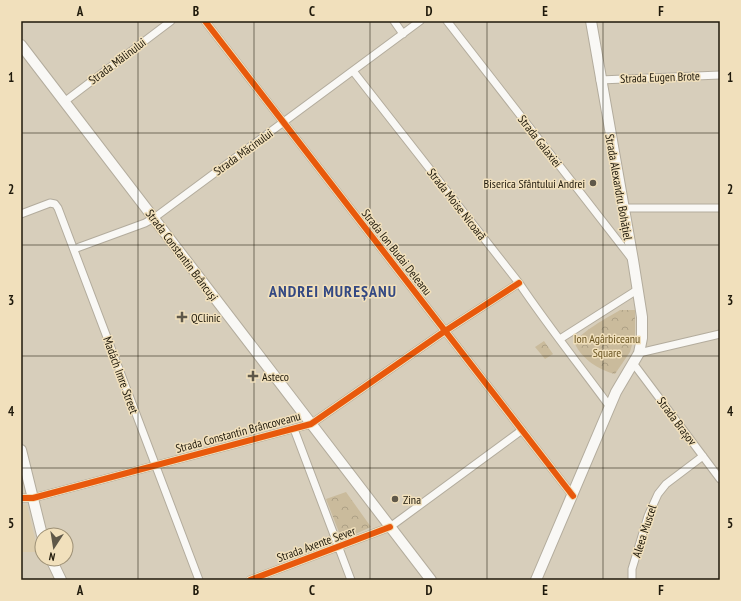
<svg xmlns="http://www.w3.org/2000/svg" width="741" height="601" viewBox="0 0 741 601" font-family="'PT Sans Narrow',sans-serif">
  <defs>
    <pattern id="park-crowns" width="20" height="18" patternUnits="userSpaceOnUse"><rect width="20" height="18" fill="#cabb9c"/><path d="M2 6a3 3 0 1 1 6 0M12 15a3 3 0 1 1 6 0" fill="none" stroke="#ada085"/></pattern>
  </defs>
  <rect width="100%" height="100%" fill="#d7cebb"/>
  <!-- built -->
  <path fill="#dccdad" d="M21,505H27L38,552H21Z"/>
  <!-- park -->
  <path fill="url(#park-crowns)" d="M620,310H635V334L630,352L615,374C599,370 582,359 575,344C579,332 609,317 620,310Z
    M544,341L553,354L545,359L535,347Z
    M346,492L371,527L342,540L326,499Z"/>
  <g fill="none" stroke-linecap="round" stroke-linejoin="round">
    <!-- street casing -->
    <g stroke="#b3ac9d" stroke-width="9">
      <path id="street" d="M205,21L573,496
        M394,21L403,34
        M447,21L632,259
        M353,71L519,283C548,326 580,366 610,407
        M600,80L720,75
        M64,102L171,21
        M623,208H720
        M21,214L50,203L55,204L58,208L199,580
        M74,249L145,223L154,218L420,21
        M560,339L637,290
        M639,353L720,334
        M633,363L720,479
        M294,429L351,580
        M21,498H33L311,424L445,331L519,283
        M250,580L390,527L522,430
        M632,580V569L648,516L658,494L666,484L703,456"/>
    </g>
    <!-- secondary casing -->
    <g stroke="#b3ac9d" stroke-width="12">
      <path id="secondary" d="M21,45L431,580
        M21,450L42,535
        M51,559L61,580
        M536,580L616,392L639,353L642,338V317L633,260L591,21"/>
    </g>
    <!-- street -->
    <use href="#street" stroke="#f9f8f5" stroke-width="7"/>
    <!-- secondary -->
    <use href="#secondary" stroke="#f9f8f5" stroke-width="10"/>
    <!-- cycleway casing -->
    <g stroke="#f1e0bc" stroke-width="8">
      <path id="cycleway" d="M205,21L573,496
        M21,498H33L311,424L445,331L519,283
        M250,580L390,527"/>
    </g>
    <!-- cycleway -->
    <use href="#cycleway" stroke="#e8590c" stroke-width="6"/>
  </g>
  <!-- grid -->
  <path fill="none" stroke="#1f190b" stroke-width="1" stroke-opacity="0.55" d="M138,21V580M254,21V580M370,21V580M487,21V580M603,21V580M21,133H720M21,245H720M21,356H720M21,468H720"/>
  <!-- markers -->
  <g fill="#5f5849" stroke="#f1e0bc" stroke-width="1.5">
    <circle cx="593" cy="183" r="4"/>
    <path d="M180 311h4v4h4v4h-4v4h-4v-4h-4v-4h4z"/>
    <path d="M251 370h4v4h4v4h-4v4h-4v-4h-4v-4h4z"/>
    <circle cx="395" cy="499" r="4"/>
  </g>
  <g text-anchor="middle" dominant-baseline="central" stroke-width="3" stroke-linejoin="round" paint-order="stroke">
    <!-- street labels -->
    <g font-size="12" fill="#1f190b" stroke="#f1e0bc">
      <text transform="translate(117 61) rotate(-37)">Strada Mălinului</text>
      <text transform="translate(660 77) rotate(-2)">Strada Eugen Brote</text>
      <text transform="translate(540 141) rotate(52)">Strada Galaxiei</text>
      <text transform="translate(243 152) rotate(-36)">Strada Măcinului</text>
      <text transform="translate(619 187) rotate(80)">Strada Alexandru Bohățiel</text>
      <text transform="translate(457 204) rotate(52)">Strada Moise Nicoară</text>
      <text transform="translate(397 252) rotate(52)">Strada Ion Budai Deleanu</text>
      <text transform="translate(182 255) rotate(53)">Strada Constantin Brâncuși</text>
      <text transform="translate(121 375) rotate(70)">Madách Imre Street</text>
      <text transform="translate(677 421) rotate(53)">Strada Brașov</text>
      <text transform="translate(238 432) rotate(-15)">Strada Constantin Brâncoveanu</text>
      <text transform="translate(644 531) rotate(-72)">Aleea Muscel</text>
      <text transform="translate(316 544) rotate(-20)">Strada Axente Sever</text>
    </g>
    <!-- poi labels -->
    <g font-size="12" fill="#1f190b" stroke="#f1e0bc" text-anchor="start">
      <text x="585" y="183" text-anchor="end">Biserica Sfântului Andrei</text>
      <text x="191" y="317">QClinic</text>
      <text x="262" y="376">Asteco</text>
      <text x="403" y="499">Zina</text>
    </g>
    <!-- park labels -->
    <g font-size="12" fill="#695420" stroke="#f1e0bc">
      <text x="607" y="338">Ion Agârbiceanu<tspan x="607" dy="14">Square</tspan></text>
    </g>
    <!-- district labels -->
    <g font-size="16" font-weight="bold" letter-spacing="1" fill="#344983" stroke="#f1e0bc">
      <text x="333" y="291">ANDREI MUREȘANU</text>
    </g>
  </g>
  <!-- border -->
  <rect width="741" height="601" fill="none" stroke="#f1e0bc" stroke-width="44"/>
  <!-- north arrow -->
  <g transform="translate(54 547) rotate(192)"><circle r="19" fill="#f1e0bc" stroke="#9d9075"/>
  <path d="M0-3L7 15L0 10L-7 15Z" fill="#5f5849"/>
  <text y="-6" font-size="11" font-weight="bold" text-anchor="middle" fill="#1f190b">N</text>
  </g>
  <rect x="22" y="22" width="697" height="557" fill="none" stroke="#1f190b" stroke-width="1.5"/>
  <g font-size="13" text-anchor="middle" font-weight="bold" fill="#1f190b">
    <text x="80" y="16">A</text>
    <text x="196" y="16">B</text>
    <text x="312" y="16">C</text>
    <text x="429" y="16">D</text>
    <text x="545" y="16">E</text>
    <text x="661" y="16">F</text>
    <text x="11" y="82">1</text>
    <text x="730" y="82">1</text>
    <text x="11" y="194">2</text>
    <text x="730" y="194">2</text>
    <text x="11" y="305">3</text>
    <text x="730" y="305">3</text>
    <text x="11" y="416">4</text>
    <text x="730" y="416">4</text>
    <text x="11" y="528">5</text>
    <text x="730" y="528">5</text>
    <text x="80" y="595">A</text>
    <text x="196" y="595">B</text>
    <text x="312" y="595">C</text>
    <text x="429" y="595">D</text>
    <text x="545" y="595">E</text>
    <text x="661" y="595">F</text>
  </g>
</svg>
